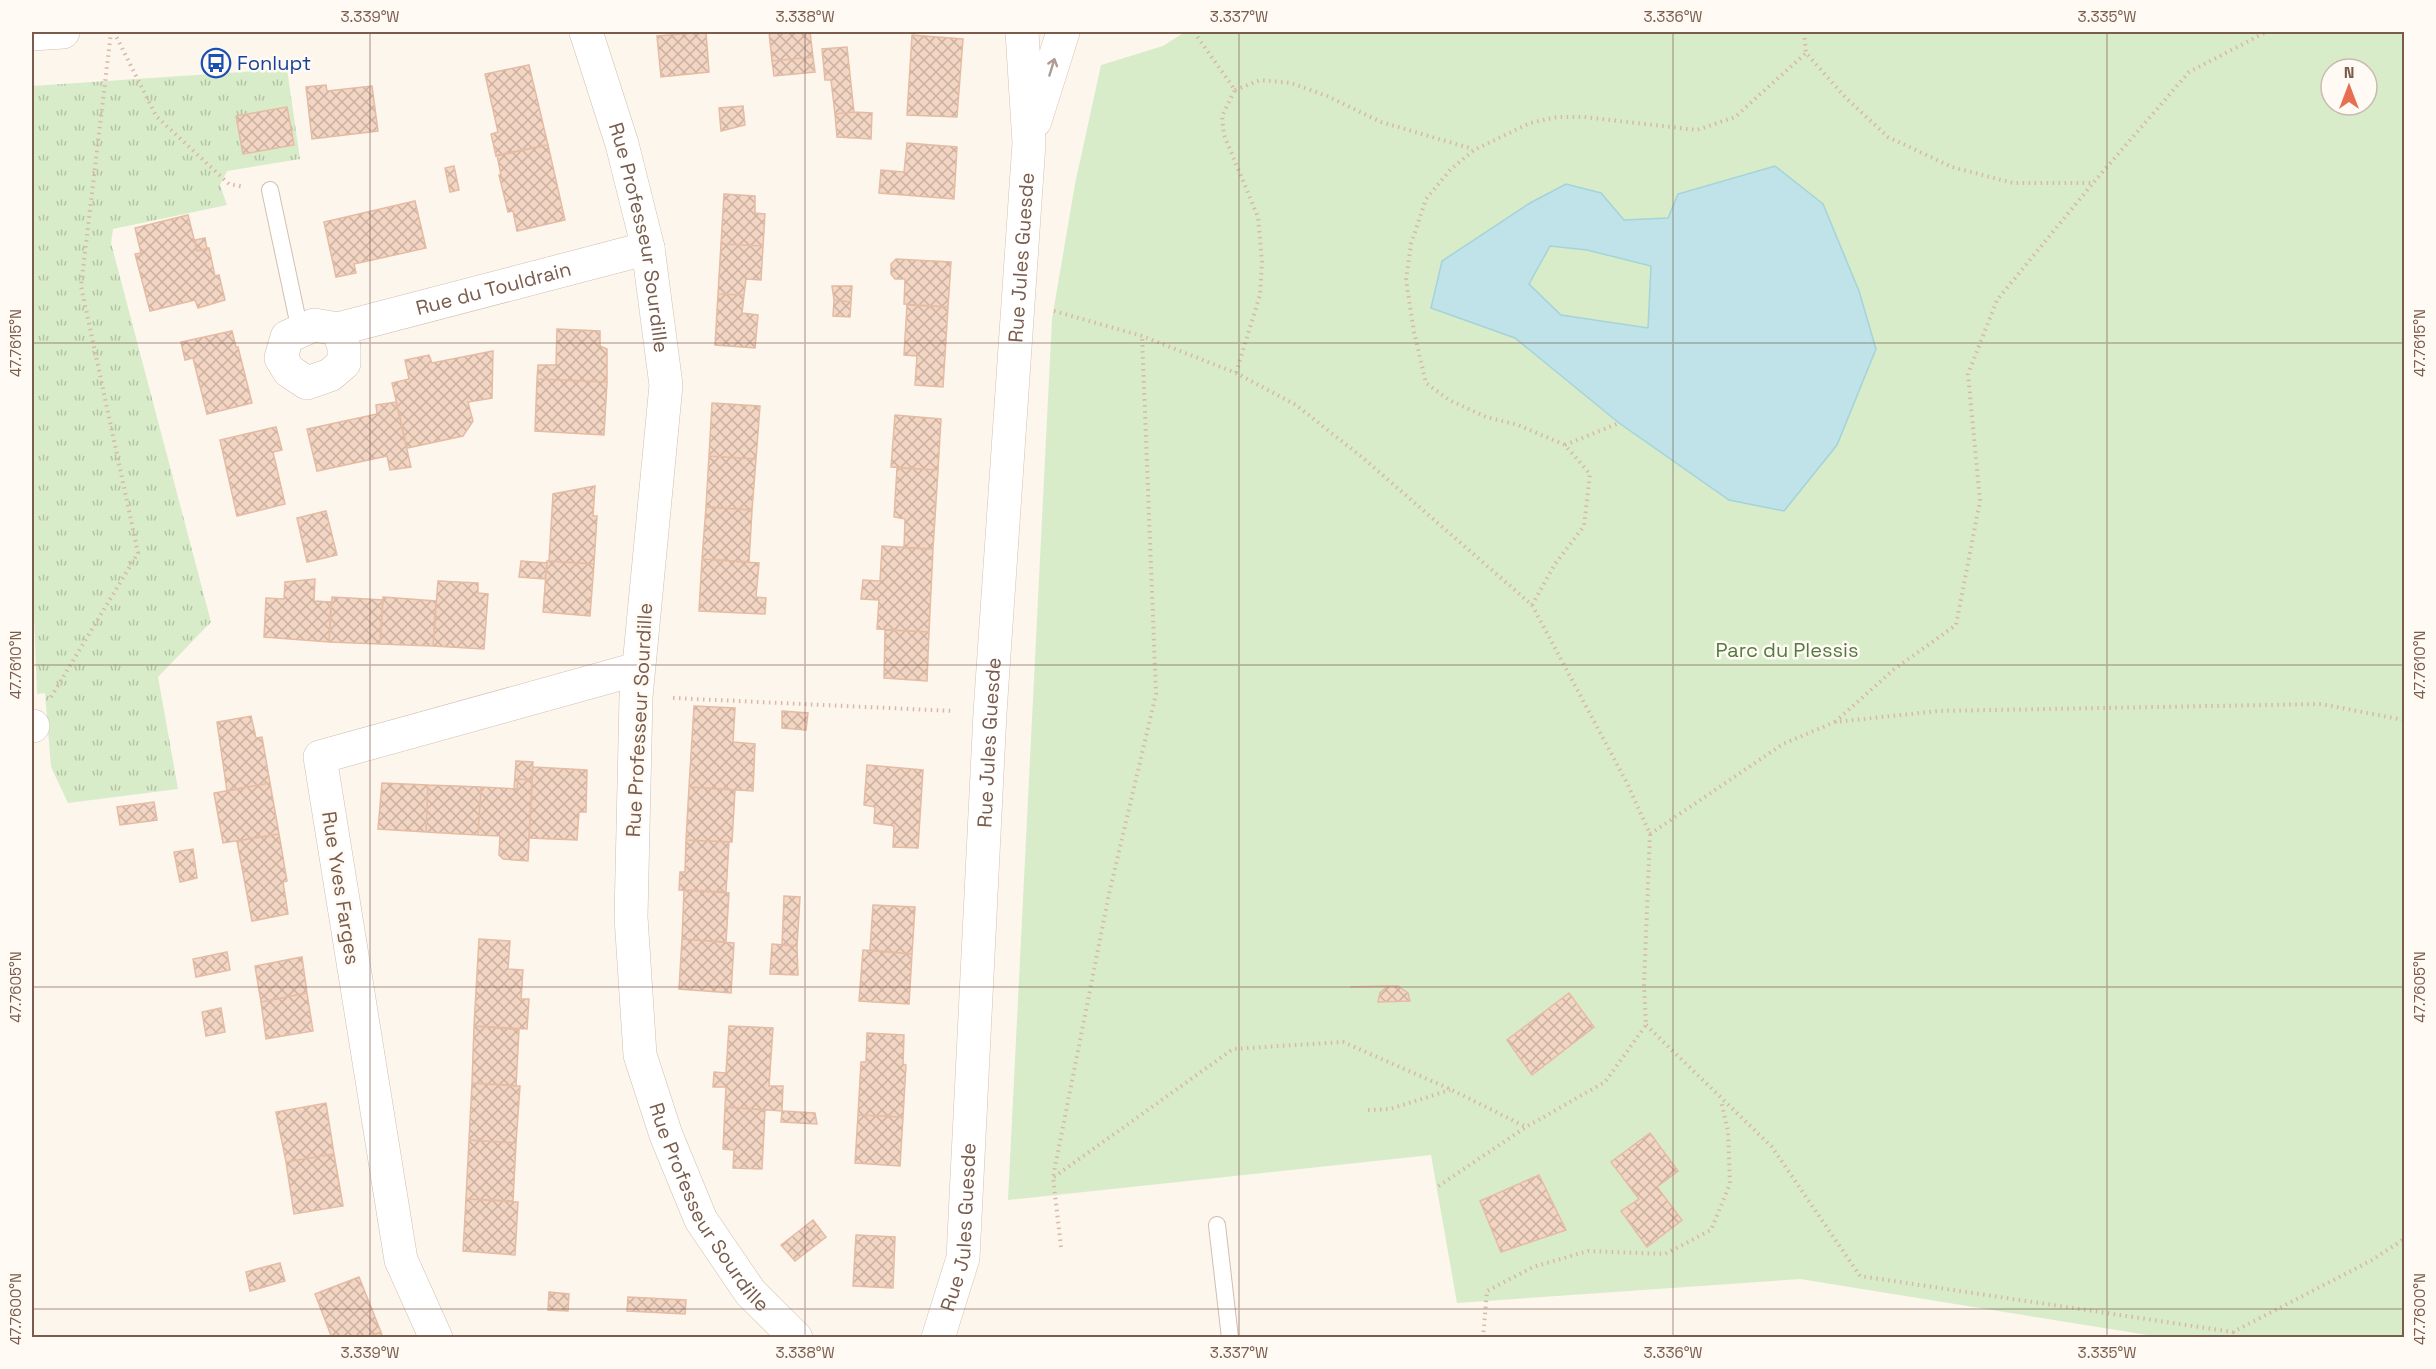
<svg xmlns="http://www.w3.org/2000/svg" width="2436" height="1369" viewBox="0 0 2436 1369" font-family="'Space Grotesk',sans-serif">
  <defs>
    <pattern id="grass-tufts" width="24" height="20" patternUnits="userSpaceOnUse" patternTransform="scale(1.5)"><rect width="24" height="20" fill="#d8ecc9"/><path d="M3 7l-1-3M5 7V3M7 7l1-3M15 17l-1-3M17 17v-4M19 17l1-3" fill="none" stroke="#b4c2a5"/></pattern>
    <pattern id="building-cross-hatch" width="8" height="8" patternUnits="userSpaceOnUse" patternTransform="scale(1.5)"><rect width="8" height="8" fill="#f3d5c3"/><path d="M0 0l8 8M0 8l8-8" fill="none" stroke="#cab0a1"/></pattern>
  </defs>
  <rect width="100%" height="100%" fill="#fdf6ec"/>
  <!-- grass -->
  <path fill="url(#grass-tufts)" d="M287,69L300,159L227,171L220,185L227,205L113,229L111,243L211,622L158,677L178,789L68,803L51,767L45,693L37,694L32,563V86Z"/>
  <!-- green -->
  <path fill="#d8ecc9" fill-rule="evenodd" d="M1185,32H2404V1337H2160L1800,1279L1457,1303L1431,1155L1008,1200L1052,319L1075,184L1101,65L1163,46ZM2331,69H2367V105H2331Z"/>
  <!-- water -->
  <path fill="#bfe3e8" stroke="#a5d3da" stroke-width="1.5" fill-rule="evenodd" d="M1775,166L1823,204L1859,291L1876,349L1837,445L1784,511L1729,500L1619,423L1515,338L1431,308L1442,261L1530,203L1566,184L1601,193L1624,220L1668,218L1678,194ZM1550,246L1587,250L1651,266L1648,328L1561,315L1529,284Z"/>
  <!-- building -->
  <path fill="url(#building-cross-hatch)" stroke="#e6bba3" stroke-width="1.5" d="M706,32L709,72L661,77L657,36Z
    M769,32H810L813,57L772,61Z
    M912,35L963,39L957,117L907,115Z
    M847,47L854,112L835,114L831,80H825L822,49Z
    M813,57L815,72L774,76L772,61Z
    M529,65L548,145L496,156L491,134L498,132L485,74Z
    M326,85L327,91L372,86L378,131L312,139L306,87Z
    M743,106L745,125L721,131L719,108Z
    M287,107L294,145L243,154L236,116Z
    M854,112L872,113L871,139L837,137L835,114Z
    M907,143L957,147L954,199L879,193L881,170L904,172Z
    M548,145L565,220L517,231L513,211L508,212L499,175H501L497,155Z
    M454,166L459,190L450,192L445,168Z
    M724,194L755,196V213L765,214L763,246L721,244Z
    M415,201L426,248L354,264L356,273L336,277L324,222Z
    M188,215L197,251L209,248L215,276L219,275L225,300L198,308L195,300L150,311L135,254L141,253L135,228Z
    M205,238L207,249L197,251L195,240Z
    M721,244L763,246L761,280L746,279L744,295L718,294Z
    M896,259L951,262L948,307L904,304L905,279H895L891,274V264Z
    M832,286H852L851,302L834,300Z
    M718,294L744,295L742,313L758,315L755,348L715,345Z
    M834,300L851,302L850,317L833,316Z
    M907,305L948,307L943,387L915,385L917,356L904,355Z
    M557,329L600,331V346L607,349V382L537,379L538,365H556Z
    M232,331L236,347H238L252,403L207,414L193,358L185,360L181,342Z
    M493,351L492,398L468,402L473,421L463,436L407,448L392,383L409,379L405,360L429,355L432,363Z
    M537,379L607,382L604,435L535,431Z
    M396,402L411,467L390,470L387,456L317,471L307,429L377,414L376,405Z
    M712,403L760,406L756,459L709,456Z
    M895,415L941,419L938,470L891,467Z
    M276,427L282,450L273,452L285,504L237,516L220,440Z
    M709,456L756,459L752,510L706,507Z
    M897,468L938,470L933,549L904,548L905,519L894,517Z
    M595,486L593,516H597L594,564L549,561L553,494Z
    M706,507L752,510L749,562L702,559Z
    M326,511L337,555L307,562L297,518Z
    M882,546L933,549L929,632L877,629L879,600L861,599L863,580L880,581Z
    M702,559L759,563L756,597L766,598L765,614L699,611Z
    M521,561L547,563L545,579L519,577Z
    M547,561L594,564L590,616L543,612Z
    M315,579L314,601L331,602L329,642L264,637L266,598L284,599L285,582Z
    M438,581L478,583V593L488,594L484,649L433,646Z
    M332,597L383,600L380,644L329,642Z
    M383,597L436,601L433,646L380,644Z
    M885,630L929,632L927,681L884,678Z
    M694,706L735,708L733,742L755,744L753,791L689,787Z
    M782,711L808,713L806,730L782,728Z
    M251,716L256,738L262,737L270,783L227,791L217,722Z
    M516,761L533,762L532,780L518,779L517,789H514Z
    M867,765L923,770L918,848L893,847L894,826L874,823L875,807L864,805Z
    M533,767L587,770L586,812H579L577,840L529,838Z
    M518,779L532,780L528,861L503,859L499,855L500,836L478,835L481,787L517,789Z
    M270,783L279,834L223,843L214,793Z
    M382,783L428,785L426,832L378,829Z
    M428,785L481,787L478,835L426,832Z
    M689,787L735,790L732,842L686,840Z
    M154,802L157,820L120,825L117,807Z
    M279,834L287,881L283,882L288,914L252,921L237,841Z
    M686,840L729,842L726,892L679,890L680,872H685Z
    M193,849L197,878L180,882L174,852Z
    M684,890L729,893L726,942L682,939Z
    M784,896L800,897L797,946L782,945Z
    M873,905L915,907L912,954L870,950Z
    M479,939L510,941L508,969L523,970L521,999H529L527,1029L474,1026Z
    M682,939L734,943L731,993L679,989Z
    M772,944L797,946L798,975L770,974Z
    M863,950L912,954L909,1004L859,1001Z
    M227,952L230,970L196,977L193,959Z
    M302,957L307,993L261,1002L255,966Z
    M1388,986L1350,987L1398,986L1408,993L1410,1001L1378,1002L1380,993Z
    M307,993L313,1031L266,1039L261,1002Z
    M1569,993L1594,1027L1532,1075L1507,1040Z
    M221,1008L225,1032L206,1036L202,1012Z
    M474,1026L519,1030L516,1086L472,1083Z
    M729,1026L773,1028L769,1086H783L782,1111L725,1107L726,1087H713L714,1072L726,1073Z
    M867,1033L904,1035L903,1064L906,1065L903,1117L858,1115L861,1062H866Z
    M472,1083L520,1086L516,1143L469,1140Z
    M326,1103L334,1154L286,1162L276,1112Z
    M725,1107L765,1110L762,1169L733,1168L734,1150L723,1149Z
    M782,1111L815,1113L817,1124L781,1122Z
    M858,1115L903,1117L900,1166L855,1163Z
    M1650,1133L1678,1171L1657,1187L1682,1220L1647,1247L1621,1211L1639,1199L1611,1162Z
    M469,1140L516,1143L513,1201L466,1199Z
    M334,1154L343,1206L294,1214L286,1162Z
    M1539,1175L1566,1230L1501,1252L1480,1201Z
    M466,1199L518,1202L515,1255L463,1251Z
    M813,1220L826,1237L795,1261L781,1245Z
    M856,1235L895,1237L893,1288L853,1286Z
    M280,1263L285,1281L250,1291L246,1272Z
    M359,1277L381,1332L366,1338H332L315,1294Z
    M549,1292L569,1294L568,1311L548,1310Z
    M628,1297L686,1300L685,1314L627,1311Z
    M381,1332L383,1338H366Z"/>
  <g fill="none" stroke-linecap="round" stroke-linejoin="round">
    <!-- lane casing -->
    <g stroke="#d1beb0" stroke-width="18">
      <path id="lane" d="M270,190L300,331
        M1217,1225L1230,1338"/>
    </g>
    <!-- street casing -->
    <g stroke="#d1beb0" stroke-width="34">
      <g id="street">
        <path id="s1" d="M586,32L622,144L648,248L666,385L636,697L631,917L640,1055L666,1135L701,1220L750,1292L796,1338"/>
        <path id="s2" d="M338,329L344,347V363L330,375L307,383L289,371L281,358L287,337L314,325L338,329L648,248"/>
        <path d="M32,726H33"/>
        <path d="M436,1338L401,1260L320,757L637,669"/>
      </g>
    </g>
    <!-- secondary casing -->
    <g stroke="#d6c0b0" stroke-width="34">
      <g id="secondary">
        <path d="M32,34L63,32"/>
        <path d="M1035,121L1063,32"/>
        <path id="s3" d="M938,1338L963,1258L990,713L1029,143L1022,32"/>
      </g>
    </g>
    <!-- path -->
    <path stroke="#d9b8a5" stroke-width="4" stroke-dasharray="1.5 4.5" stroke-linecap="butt" d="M114,32L156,116L229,184L244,187
      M1194,32L1235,90L1222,116L1224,135L1258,217L1262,262L1260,295L1236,373
      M1804,32L1806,53L1846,98L1888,137L1952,167L2013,183H2093L2189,72L2266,32
      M1235,90L1260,80L1291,83L1327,96L1381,122L1473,149
      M1054,311L1142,336L1236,373L1296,405L1363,458L1532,605L1627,783L1650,834L1644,985L1646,1025L1605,1082L1526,1127L1437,1187
      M1565,445L1619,423
      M1532,605L1555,564L1584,526L1590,474L1565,445L1518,425L1486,417L1449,400L1426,383L1414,332L1406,280L1411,244L1426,199L1451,169L1474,150L1530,123L1557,117H1584L1697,130L1735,117L1806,53
      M51,697L138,553L81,286L111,32
      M673,698L953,711
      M1835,722L1893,670L1956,625L1980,501L1968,374L1997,300L2093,183
      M1650,834L1783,744L1835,722L1938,711L2321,704L2404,720
      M1646,1025L1772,1147L1860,1276L2233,1332L2372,1260L2404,1239
      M1368,1110L1390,1109L1450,1090
      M1054,1177L1233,1049L1343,1042L1450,1089L1526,1127
      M1061,1247L1053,1177L1109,894L1156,694L1142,336
      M2233,1332L2237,1338
      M1483,1338L1487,1291L1533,1267L1588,1251L1665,1254L1711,1230L1730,1184L1728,1131L1721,1101"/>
    <!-- lane -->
    <use href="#lane" stroke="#fff" stroke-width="16"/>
    <!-- street -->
    <use href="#street" stroke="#fff" stroke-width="33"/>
    <!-- secondary -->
    <use href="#secondary" stroke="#fff" stroke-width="33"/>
  </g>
  <!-- one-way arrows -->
  <defs><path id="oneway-shaft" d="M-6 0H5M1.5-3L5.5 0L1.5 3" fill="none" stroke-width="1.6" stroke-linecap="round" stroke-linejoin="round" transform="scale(1.5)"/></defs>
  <use stroke="#af9d94" href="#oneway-shaft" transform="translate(1052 67) rotate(-73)"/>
  <!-- ticks -->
  <path fill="none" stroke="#7a5c4d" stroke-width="1.5" stroke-opacity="0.45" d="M370,32V1338M805,32V1338M1239,32V1338M1673,32V1338M2107,32V1338M32,343H2404M32,665H2404M32,987H2404M32,1309H2404"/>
  <!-- icons -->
  <defs>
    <g id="bus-ring" transform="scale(1.5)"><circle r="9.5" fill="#fffaf3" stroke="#1a4fb4" stroke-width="1.5"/><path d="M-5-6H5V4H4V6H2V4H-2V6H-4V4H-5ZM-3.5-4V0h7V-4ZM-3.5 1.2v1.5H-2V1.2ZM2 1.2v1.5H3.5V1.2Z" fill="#1a4fb4"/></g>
  </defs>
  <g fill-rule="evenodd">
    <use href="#bus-ring" x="216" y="63"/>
  </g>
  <g text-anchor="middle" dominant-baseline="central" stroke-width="5" stroke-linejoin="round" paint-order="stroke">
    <!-- transit labels -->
    <g font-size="20" fill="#164399" stroke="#fffaf3" text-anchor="start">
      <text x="237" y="63">Fonlupt</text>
    </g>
    <!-- street labels -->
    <g font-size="20" fill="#7a5c4d" stroke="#fffaf3">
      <text stroke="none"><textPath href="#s1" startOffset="213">Rue Professeur Sourdille</textPath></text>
      <text stroke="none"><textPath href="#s3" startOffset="1086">Rue Jules Guesde</textPath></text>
      <text stroke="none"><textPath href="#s2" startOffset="351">Rue du Touldrain</textPath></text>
      <text transform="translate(639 720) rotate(-87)">Rue Professeur Sourdille</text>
      <text stroke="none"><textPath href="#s3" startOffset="600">Rue Jules Guesde</textPath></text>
      <text transform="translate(341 888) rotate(81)">Rue Yves Farges</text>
      <text stroke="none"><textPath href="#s1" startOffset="1203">Rue Professeur Sourdille</textPath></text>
      <text stroke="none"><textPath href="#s3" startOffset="114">Rue Jules Guesde</textPath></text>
    </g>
    <!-- park labels -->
    <g font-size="20" fill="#537a41" stroke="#fffaf3">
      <text x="1787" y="650">Parc du Plessis</text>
    </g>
  </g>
  <!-- border -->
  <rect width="2436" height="1369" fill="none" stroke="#fffaf3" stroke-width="66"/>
  <!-- north arrow -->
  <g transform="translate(2349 87)"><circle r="28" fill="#fffaf3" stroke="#cabbb1" stroke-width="1.5"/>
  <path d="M0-4.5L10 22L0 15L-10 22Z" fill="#e76f51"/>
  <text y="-9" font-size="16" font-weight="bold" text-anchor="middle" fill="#7a5c4d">N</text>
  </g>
  <rect x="33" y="33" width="2370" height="1303" fill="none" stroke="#7a5c4d" stroke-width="2"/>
  <g font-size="15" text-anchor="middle" fill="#7a5c4d">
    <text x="370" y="22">3.339°W</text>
    <text x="805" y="22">3.338°W</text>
    <text x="1239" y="22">3.337°W</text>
    <text x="1673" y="22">3.336°W</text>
    <text x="2107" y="22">3.335°W</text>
    <text transform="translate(16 343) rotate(-90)" y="5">47.7615°N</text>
    <text transform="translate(2420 343) rotate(-90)" y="5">47.7615°N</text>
    <text transform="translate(16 665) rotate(-90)" y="5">47.7610°N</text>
    <text transform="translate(2420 665) rotate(-90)" y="5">47.7610°N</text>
    <text transform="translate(16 987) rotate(-90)" y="5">47.7605°N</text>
    <text transform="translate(2420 987) rotate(-90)" y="5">47.7605°N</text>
    <text transform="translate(16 1309) rotate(-90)" y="5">47.7600°N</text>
    <text transform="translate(2420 1309) rotate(-90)" y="5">47.7600°N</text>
    <text x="370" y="1358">3.339°W</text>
    <text x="805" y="1358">3.338°W</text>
    <text x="1239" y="1358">3.337°W</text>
    <text x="1673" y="1358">3.336°W</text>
    <text x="2107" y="1358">3.335°W</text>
  </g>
</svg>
